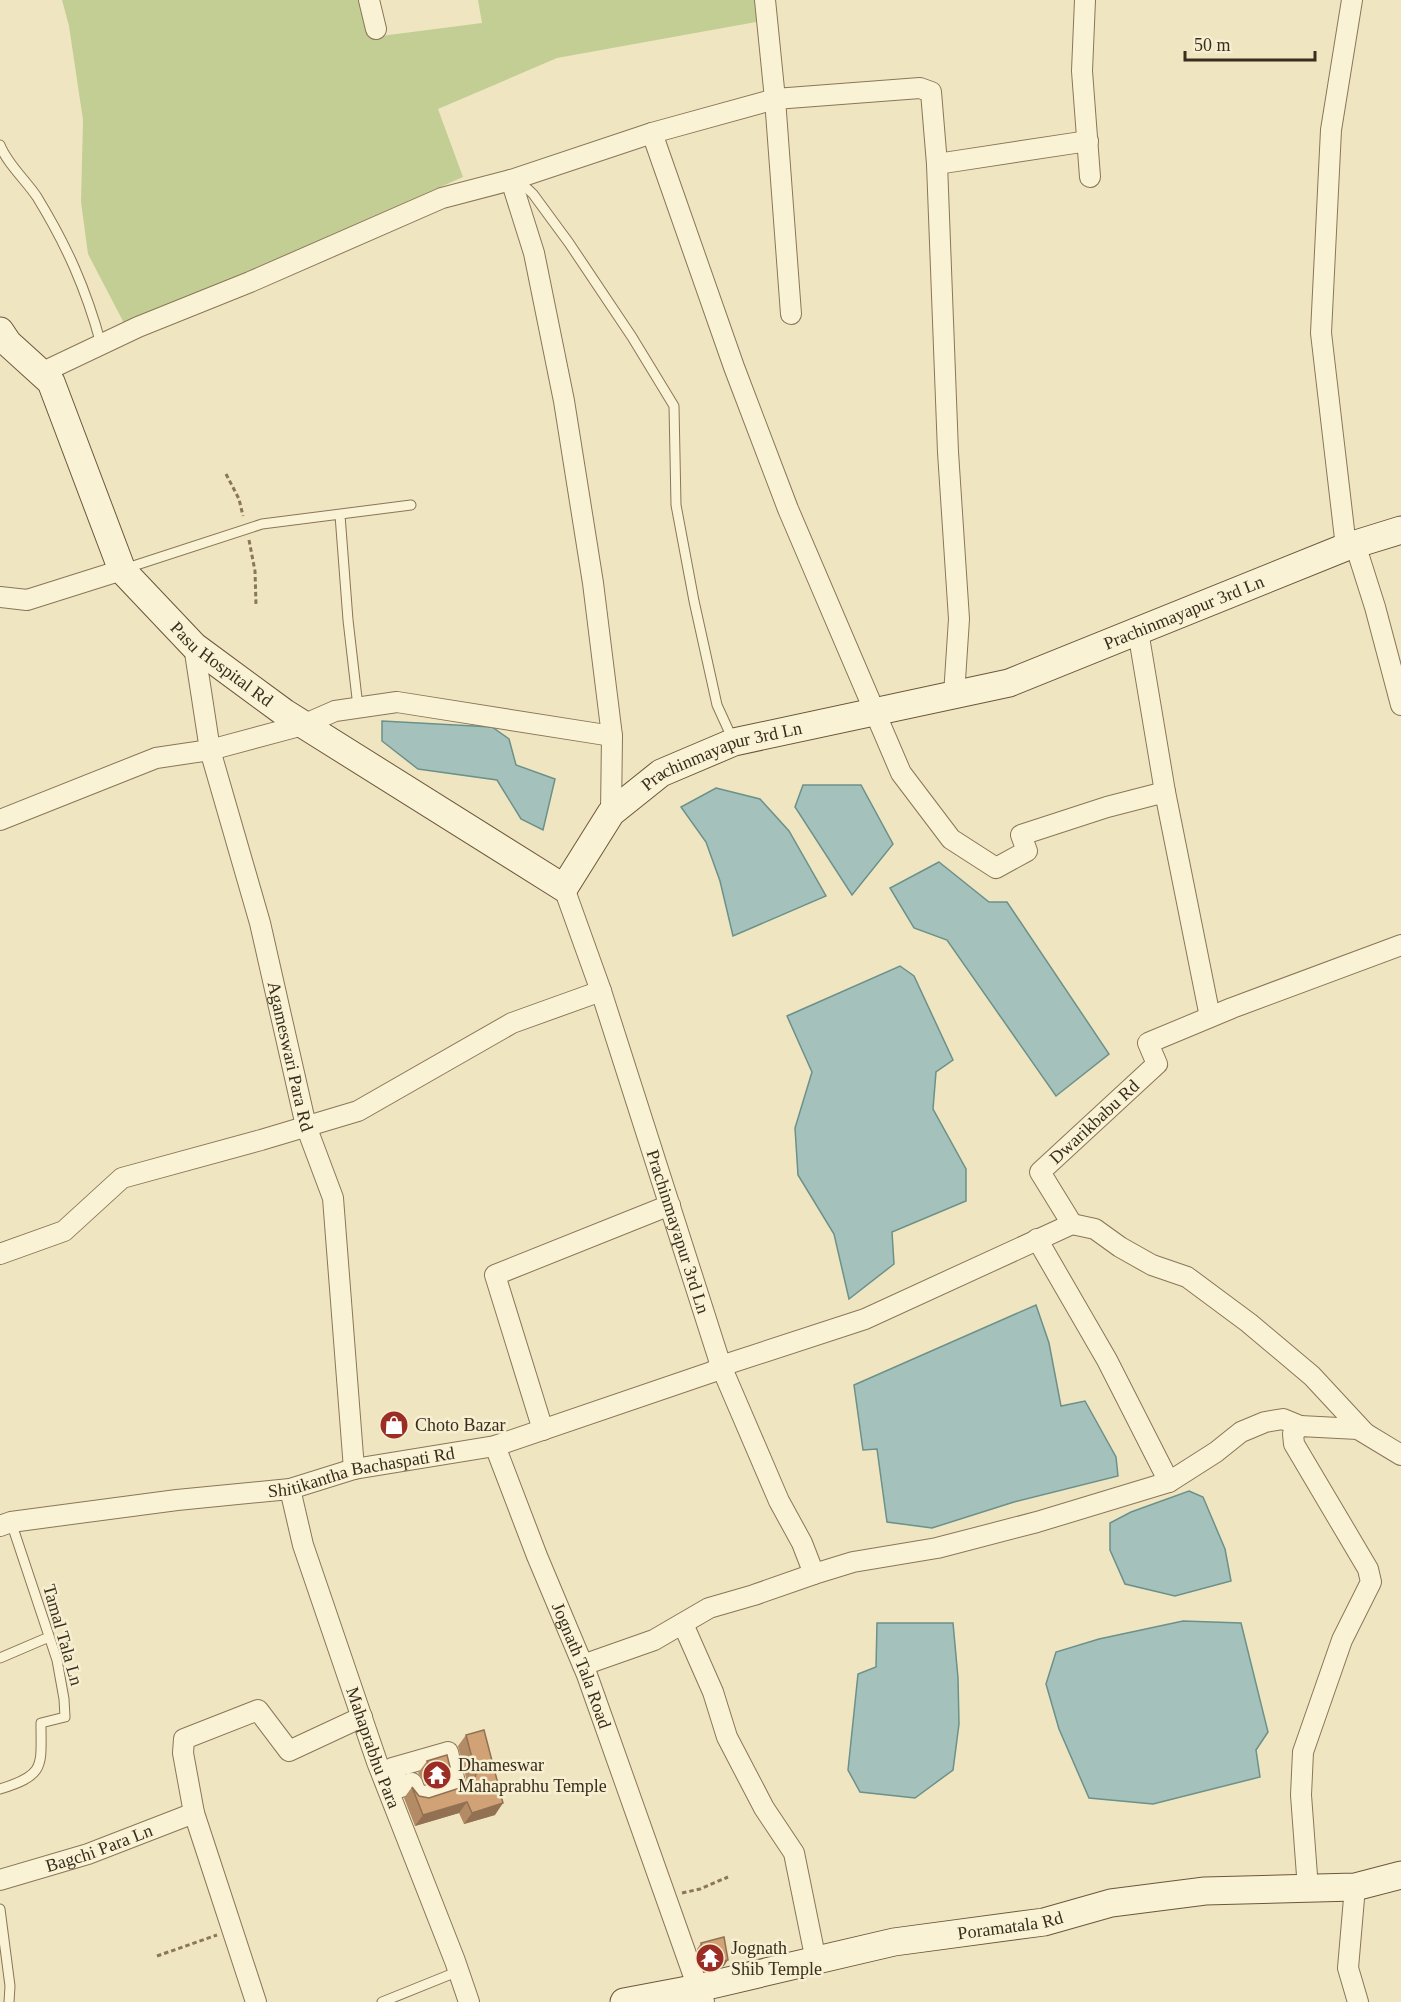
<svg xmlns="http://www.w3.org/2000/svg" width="1401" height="2002" viewBox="0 0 1401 2002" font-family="'Times New Roman',serif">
  <rect width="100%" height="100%" fill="#f0e5c1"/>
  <!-- green -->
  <path fill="#c3ce95" d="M62,0H362L373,37L482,23L478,0H756V22L557,58L438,109L463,177L125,325L88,254L81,202L83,120L69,26Z"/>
  <!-- water -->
  <path fill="#a4c2bb" stroke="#6b918a" stroke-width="1.5" d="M382,721L492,727L509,739L516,765L555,779L543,830L521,819L497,780L418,769L382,741Z
    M803,785H861L893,844L852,895L795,807Z
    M716,788L760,799L789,831L826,896L733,936L720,881L706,842L681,807Z
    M939,862L989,902H1007L1109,1054L1056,1096L947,940L914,928L890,888Z
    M900,966L914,976L953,1060L936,1072L933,1109L966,1169V1201L892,1232L894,1264L849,1299L834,1234L798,1175L795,1128L812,1072L787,1016Z
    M1036,1305L1049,1343L1061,1406L1085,1401L1116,1457L1118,1476L1014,1502L932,1528L887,1522L877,1449L863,1450L854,1385Z
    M1189,1491L1203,1497L1225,1549L1231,1581L1175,1596L1125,1584L1110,1550V1523L1131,1512Z
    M1183,1621L1241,1623L1268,1732L1256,1750L1260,1777L1153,1804L1089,1798L1059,1729L1046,1684L1056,1652L1099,1639Z
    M877,1623H953L958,1678L959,1724L953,1770L915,1798L860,1792L848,1770L858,1674L876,1667Z"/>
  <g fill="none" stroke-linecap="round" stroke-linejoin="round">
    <!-- lane casing -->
    <g stroke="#8a7658" stroke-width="11">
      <path id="lane" d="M0,145C8,165 25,179 37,197C67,246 86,289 101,344
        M516,178L533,194L569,243L632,337L674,406L676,505L694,601L717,705L733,740
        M340,515L348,620L358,707
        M124,569L262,524L411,505
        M0,1658L49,1637
        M0,1789C46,1775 41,1766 41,1723L65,1717L64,1699L57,1660L11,1522
        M0,1909L10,1986L9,2002
        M382,2002L459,1971"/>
    </g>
    <!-- street casing -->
    <g stroke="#8a7658" stroke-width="22">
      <g id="street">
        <path d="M369,0L376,29"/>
        <path d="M765,0L775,99L791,314"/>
        <path d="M1085,0L1082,71L1090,177"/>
        <path d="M652,133L734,367L788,509L901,773L951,839L996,868L1027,851L1021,835L1107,807L1165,792"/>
        <path d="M937,164L1088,141"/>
        <path d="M511,180L534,253L564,401L593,583L612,736L611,813"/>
        <path d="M41,373L138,327L250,282L442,198L511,180L652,133L775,99L920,88L931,92L937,164L948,452L959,619L954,695"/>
        <path d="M1355,544L1375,607L1401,705"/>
        <path d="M1346,547L1321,333L1331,130L1352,0"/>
        <path d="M0,597L27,600L122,570"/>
        <path d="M1138,631L1165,792L1210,1017"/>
        <path id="s1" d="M194,646L210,750L260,923L306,1126L333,1198L354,1469"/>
        <path d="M0,820L156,758L210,750L303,725L335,711L397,702L612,736"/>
        <path id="s2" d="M564,888L601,991L721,1366L779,1501L802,1543L814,1574"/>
        <path id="s3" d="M1072,1224L1040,1172L1157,1064L1148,1043L1232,1008L1401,945"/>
        <path d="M1072,1224L1095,1229L1120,1247L1152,1265L1187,1277L1249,1323L1312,1376L1364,1432"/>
        <path d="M1037,1239L1107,1360L1169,1482"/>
        <path d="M0,1254L64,1231L122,1178L261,1140L358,1111L512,1023L601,991"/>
        <path d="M543,1430L495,1275L670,1205"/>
        <path id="s4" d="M495,1446L537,1556L587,1675L698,1988L704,2002"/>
        <path id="s5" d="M290,1489L303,1545L377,1762L455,1961L469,2002"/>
        <path id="s6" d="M0,1526L11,1522L177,1500L290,1489L354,1469L495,1446L712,1372L721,1366L865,1319L1072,1224"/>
        <path d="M683,1624L713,1692L727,1737L764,1808L794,1853L816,1961"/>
        <path d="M583,1665L654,1640L709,1608L754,1595L814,1574L853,1562L937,1548L1037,1522L1169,1482L1216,1452L1241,1432L1265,1422L1283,1419L1300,1426"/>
        <path d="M389,1791L412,1783L418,1798L456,1787L448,1752L392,1768L399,1787"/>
        <path id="s7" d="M0,1880L88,1854L194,1813"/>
        <path d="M1355,1887L1348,1968L1358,2002"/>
        <path d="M1308,1889L1301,1795L1303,1752L1342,1640L1371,1582L1368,1569L1294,1444L1293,1434L1300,1426L1358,1429L1401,1455"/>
        <path d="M256,2002L194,1813L183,1753L184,1739L258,1710L289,1751L362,1717"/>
      </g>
    </g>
    <!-- secondary casing -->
    <g stroke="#6c573b" stroke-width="29">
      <g id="secondary">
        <path id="s8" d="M0,331L8,343L51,382L122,570L194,646L285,713L564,888L611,813L661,773L734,742L1009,683L1346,547L1401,530"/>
        <path id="s9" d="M624,2002L698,1988L894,1942L1044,1922L1111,1903L1205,1891L1355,1887L1401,1875"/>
      </g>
    </g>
    <!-- path -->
    <path stroke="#8a7658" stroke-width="3" stroke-dasharray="4.5 3" stroke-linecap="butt" d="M226,474L239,499L243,516
      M249,540L255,571L256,605
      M682,1893L700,1889L728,1877
      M157,1956L217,1935"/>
    <!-- lane -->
    <use href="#lane" stroke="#faf2d5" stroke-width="9"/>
    <!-- street -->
    <use href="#street" stroke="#faf2d5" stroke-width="20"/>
    <!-- secondary -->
    <use href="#secondary" stroke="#faf2d5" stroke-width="27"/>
  </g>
  <!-- wall -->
  <path fill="#b38b65" d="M466,1735L495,1815L464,1824L459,1813L415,1826L404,1798L412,1787L419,1796L429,1798L468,1786L458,1746Z
    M427,1761L450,1767L442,1779L425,1783L418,1773Z
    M701,1943L724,1966L704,1970L697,1949Z"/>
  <!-- shaded-wall -->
  <path fill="#927153" d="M450,1767L442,1779L425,1783L433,1772Z
    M467,1802L459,1813L415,1826L423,1815Z
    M503,1803L495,1815L464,1824L472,1813Z
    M728,1960L724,1966L704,1970L709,1964Z"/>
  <!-- building -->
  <path fill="#d0a276" stroke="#927153" stroke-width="1.5" d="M484,1730L503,1803L472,1813L467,1802L423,1815L412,1787L419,1796L429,1798L472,1784L475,1779L476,1773L466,1735Z
    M447,1755L450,1767L433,1772L427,1761Z
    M724,1937L728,1960L709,1964L701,1943Z"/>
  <!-- icons -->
  <defs>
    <g id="shop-disc" transform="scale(1.5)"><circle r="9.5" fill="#9c2d25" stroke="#f7efd1"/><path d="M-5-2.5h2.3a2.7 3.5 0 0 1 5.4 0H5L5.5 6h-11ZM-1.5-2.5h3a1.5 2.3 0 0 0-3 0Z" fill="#fff"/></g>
    <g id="temple-disc" transform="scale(1.5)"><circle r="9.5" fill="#9c2d25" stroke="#f7efd1"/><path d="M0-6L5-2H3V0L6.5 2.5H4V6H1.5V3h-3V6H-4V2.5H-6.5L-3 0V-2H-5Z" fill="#fff"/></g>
  </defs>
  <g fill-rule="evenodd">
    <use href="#shop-disc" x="394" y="1425"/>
    <use href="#temple-disc" x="437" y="1775"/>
    <use href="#temple-disc" x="710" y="1958"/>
  </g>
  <g text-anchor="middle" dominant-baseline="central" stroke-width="5" stroke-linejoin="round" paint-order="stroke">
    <!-- street labels -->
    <g font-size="18" fill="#392d1d" stroke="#f7efd1">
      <text stroke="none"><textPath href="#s8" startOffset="1522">Prachinmayapur 3rd Ln</textPath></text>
      <text stroke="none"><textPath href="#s8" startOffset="411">Pasu Hospital Rd</textPath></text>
      <text stroke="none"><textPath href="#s8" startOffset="1036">Prachinmayapur 3rd Ln</textPath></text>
      <text stroke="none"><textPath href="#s1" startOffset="422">Agameswari Para Rd</textPath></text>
      <text stroke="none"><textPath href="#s3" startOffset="135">Dwarikbabu Rd</textPath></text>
      <text stroke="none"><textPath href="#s2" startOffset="362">Prachinmayapur 3rd Ln</textPath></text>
      <text stroke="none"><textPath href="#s6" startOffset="366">Shitikantha Bachaspati Rd</textPath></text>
      <text transform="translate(63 1635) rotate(74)">Tamal Tala Ln</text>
      <text stroke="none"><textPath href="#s4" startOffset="236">Jognath Tala Road</textPath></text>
      <text stroke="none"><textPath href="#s5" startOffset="272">Mahaprabhu Para</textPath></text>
      <text stroke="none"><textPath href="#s7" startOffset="104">Bagchi Para Ln</textPath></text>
      <text stroke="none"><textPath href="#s9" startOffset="394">Poramatala Rd</textPath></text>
    </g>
    <!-- poi labels -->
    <g font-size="18" fill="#392d1d" stroke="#f7efd1" text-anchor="start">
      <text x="415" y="1425">Choto Bazar</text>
      <text x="458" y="1765">Dhameswar<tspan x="458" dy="21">Mahaprabhu Temple</tspan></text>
      <text x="731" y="1948">Jognath<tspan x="731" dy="21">Shib Temple</tspan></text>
    </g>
  </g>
  <!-- scale -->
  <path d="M1185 51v9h130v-9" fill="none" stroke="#392d1d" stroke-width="3"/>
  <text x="1194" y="51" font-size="18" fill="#392d1d" stroke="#f7efd1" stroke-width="4.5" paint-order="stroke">50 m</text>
</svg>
